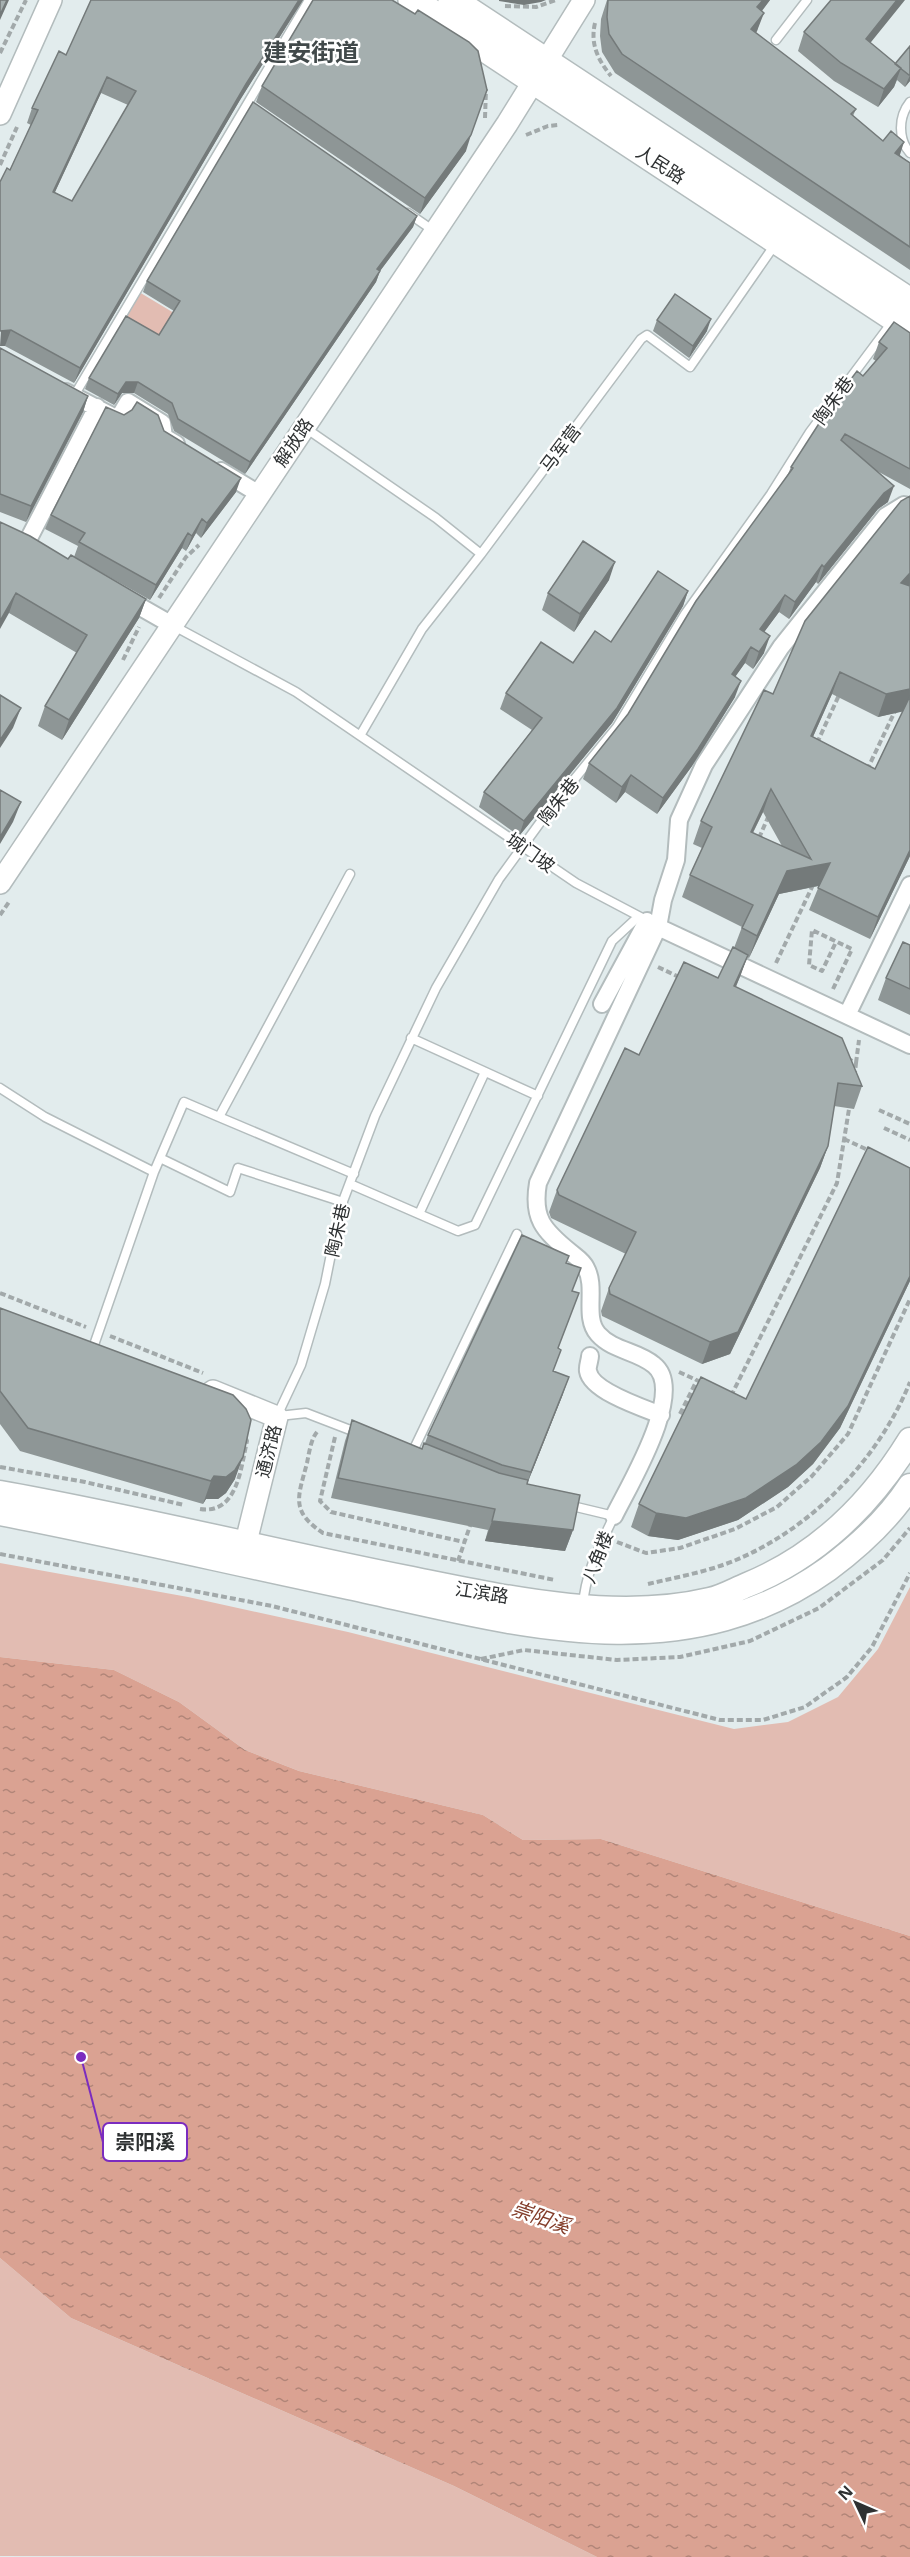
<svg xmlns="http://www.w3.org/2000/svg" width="910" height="2557" viewBox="0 0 910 2557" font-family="'Open Sans','Noto Sans SC',sans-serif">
  <defs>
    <pattern id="water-ripples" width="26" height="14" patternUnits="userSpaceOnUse" patternTransform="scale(1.5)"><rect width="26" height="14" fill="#daa292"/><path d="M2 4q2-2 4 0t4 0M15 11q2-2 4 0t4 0" fill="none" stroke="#b18578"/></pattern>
  </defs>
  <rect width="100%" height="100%" fill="#e2eced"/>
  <!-- green -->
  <path fill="#e2bcb2" d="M139,292L174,313L156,344L120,322Z
    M0,1563L188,1597L348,1632L734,1729L788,1722L838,1697L878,1649L910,1587V1936L601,1839L523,1840L483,1815L299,1771L245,1750L179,1702L114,1670L0,1657Z
    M0,2258L71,2318L454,2486L597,2557L0,2556Z"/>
  <!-- water -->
  <path fill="url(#water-ripples)" d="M0,1657L114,1670L179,1702L245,1750L299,1771L483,1815L523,1840L601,1839L910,1936V2557H597L454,2486L71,2318L0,2258Z"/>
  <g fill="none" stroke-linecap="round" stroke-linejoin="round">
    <!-- service casing -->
    <g stroke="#b3bcbd" stroke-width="11">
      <path id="service" d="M776,40L807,0
        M910,102C898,117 898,139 910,153
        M408,213L434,231
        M74,396L309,0
        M304,427L436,518L481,554
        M172,625L296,692L576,883L650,922
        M361,734L422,629L481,554L641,339L647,335L690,367L776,243
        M350,874L219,1117L354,1174
        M411,1038L538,1096
        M0,1088L45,1117L154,1172
        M160,1158L230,1192L238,1168L343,1202
        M350,1184L458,1231L475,1225L612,941L638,917
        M419,1214L485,1072
        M94,1345L154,1172L184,1102L219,1117
        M277,1416L301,1365L325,1284L340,1209L375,1116L436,988L499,879L550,809L617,727L685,614L771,494L810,432L893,321
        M279,1416L306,1413L358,1433
        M412,1453L517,1234
        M568,1505L614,1516C600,1546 585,1573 583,1606"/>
    </g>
    <!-- minor casing -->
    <g stroke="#b3bcbd" stroke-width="20">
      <path id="minor" d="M66,392L118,419L128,402L162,423L164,437L176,444
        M221,471L259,494
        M27,542L97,407
        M123,597L172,625
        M658,927L910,1045
        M602,1004L647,921
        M847,1015L910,885
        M590,1356C590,1360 587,1367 588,1371C591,1391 643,1408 661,1415
        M614,1516C628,1487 687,1391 654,1365C638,1351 613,1351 598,1334C583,1317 597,1288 586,1268C583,1261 576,1257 570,1252C543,1230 532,1218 538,1183L658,927L663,900L676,860L679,820L704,765L781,647L886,516L904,505L910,507"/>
    </g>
    <!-- tertiary casing -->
    <g stroke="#b3bcbd" stroke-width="24">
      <path id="tertiary" d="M0,114L51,0
        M0,883L507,124L584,0
        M213,1391L277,1417L242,1558"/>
    </g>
    <!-- secondary casing -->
    <g stroke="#b3bcbd" stroke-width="27">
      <path id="secondary" d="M0,1493C136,1517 271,1551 407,1578C502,1597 614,1623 710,1600C723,1597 735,1590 747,1585C818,1556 870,1505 910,1440
        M0,1513C115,1535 229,1562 344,1586C508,1621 678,1676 828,1569C859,1546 889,1518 910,1486"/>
    </g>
    <!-- primary casing -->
    <g stroke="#b3bcbd" stroke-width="30">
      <path id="primary" d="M412,0L910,328
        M452,0L910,302"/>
    </g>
    <!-- path -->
    <path stroke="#a2a9aa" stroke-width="4" stroke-dasharray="6 3" stroke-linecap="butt" d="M505,6L536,7L556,0
      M595,23C590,44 598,60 611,76
      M0,53L26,0
      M485,118L486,89
      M526,135L548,126L558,125
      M0,165L17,127
      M159,598L186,557L199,545
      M123,660L139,627
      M817,743L840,693
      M867,770L896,709
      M759,838L769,815
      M0,915L9,902
      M776,963L813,885
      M658,967L681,978
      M833,989L852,949L812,930L809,965L822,971L836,942
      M847,1058L856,1063L855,1072
      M856,1063L859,1040
      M879,1110L910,1124
      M884,1128L910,1140
      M844,1139L870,1151
      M0,1293L86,1327
      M110,1336L203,1373
      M679,1372L703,1383
      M731,1396L837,1183L850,1103
      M680,1414L697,1380
      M317,1432C311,1439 309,1453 307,1463C298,1497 290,1511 323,1533L555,1580
      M335,1437L320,1501L331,1512L464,1542
      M0,1467L85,1482L184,1505
      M200,1509C238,1515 241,1466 247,1441L245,1437
      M617,1542L646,1553L680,1548L735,1529L777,1507L812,1476L848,1434L910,1299
      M0,1554L272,1606L720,1720H763L805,1707L847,1677L872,1647L910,1573
      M458,1561L471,1523
      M648,1584C677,1577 707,1572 736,1560C812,1528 879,1459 910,1382
      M481,1659L524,1650L617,1660L680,1657L750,1641L819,1608L883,1560L910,1528"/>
    <!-- service -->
    <use href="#service" stroke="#fff" stroke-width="8"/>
    <!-- minor -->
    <use href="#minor" stroke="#fff" stroke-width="16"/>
    <!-- tertiary -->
    <use href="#tertiary" stroke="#fff" stroke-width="21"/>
    <!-- secondary -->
    <use href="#secondary" stroke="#fff" stroke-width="24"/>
    <!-- primary -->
    <use href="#primary" stroke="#fff" stroke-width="27"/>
  </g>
  <!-- wall -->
  <path fill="#8e9696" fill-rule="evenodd" d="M91,0H303L240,100L74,383L5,346L10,170L31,125L27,123L32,108L66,55ZM101,93L128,105L72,201L55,192Z
    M607,0H770L762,11L757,31L756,33L856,109L853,116L900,155L910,163V270L615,73L602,52L600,36L601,19Z
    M804,32L870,43L895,64L910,46V81L905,87L897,80L894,87L878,107L834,81L798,51Z
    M262,86L466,151L420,214L256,102Z
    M417,216L413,227L380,271L376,282L245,474L174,431L168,414L134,393H122L114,405L85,389L89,378L159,335L174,311L143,292L147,281Z
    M657,320L707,331L689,358L653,331Z
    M910,333V489L877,471L888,502L878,509L818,584L816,582L789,619L779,612L764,632V653L753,669L745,663L735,676V697L692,766L657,814L625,792L616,803L583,779L589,763L628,714L788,474L791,467L876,361L873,359L879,342Z
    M0,348L88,396L83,412L26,522L0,512Z
    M164,431L236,492L201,538L196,533L186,551L182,548L150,600L74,557L78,546L45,529L51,515Z
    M910,496V856L870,939L809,910L819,886L779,894L749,958L747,957L736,987L862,1086L854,1109L834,1106L828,1146L820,1168L730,1354L702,1364L602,1316L601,1311L609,1288L626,1254L551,1218L549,1212L557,1190L639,1055L718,978L734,948L742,927L682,897L690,875L702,848L693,844L701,821L773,694ZM832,694L878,717L903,711L875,769L813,737ZM763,812L782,846L753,833Z
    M0,522L68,559L146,599L139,618L62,740L38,726L45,706L77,653L9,613Z
    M609,580L574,632L542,610L548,593Z
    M688,591L683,606L612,723L519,836L479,807L484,792L532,730L500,709L506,693L573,663L611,642Z
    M910,945V1015L878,1000L886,978Z
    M910,1168V1281L840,1428L813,1464L788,1487L738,1520L678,1540L648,1536L631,1527L639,1504L746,1399Z
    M567,1263L572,1291L553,1371L563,1394L527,1484L573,1530L565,1551L485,1541L488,1530L331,1498L345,1441L352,1420L422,1449L425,1443L428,1435Z
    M0,1308L235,1479L226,1493L218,1499H206L203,1504L20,1451L0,1424Z"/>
  <!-- shaded-wall -->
  <path fill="#747a7a" d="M7,0H9L0,20V15Z
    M299,0H303L240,100L74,383L80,368L246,84Z
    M499,0H546L541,2L524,5L499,1Z
    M763,0H770L750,26L757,7Z
    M897,0H905L859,57L866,39Z
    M764,13L757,31L744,47L751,29Z
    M901,68L894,87L878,107L884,89Z
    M910,75V81L905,87Z
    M107,77L101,93L48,207L53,192Z
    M471,135L466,151L420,214L425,198Z
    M904,142L898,161L895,153Z
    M417,216L413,227L380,271L376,282L245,474L250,462L377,269Z
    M711,319L707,331L689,358L693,346Z
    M1,330H11L5,346H0Z
    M126,382H138L134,393H122L114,405L118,394Z
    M88,396L83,412L26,522L31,506Z
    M241,478L236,492L201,538L207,523Z
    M894,486L888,502L878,509L818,584L824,567L884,493Z
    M202,519L196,533L186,551L192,536Z
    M188,533L182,548L150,600L156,585Z
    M615,562L609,580L574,632L580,614Z
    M822,565L816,582L789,619L795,602Z
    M910,573V586L901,583Z
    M688,591L683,606L612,723L519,836L524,821Z
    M16,593L9,613L0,629V621Z
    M785,595L779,612L754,646L760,629Z
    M146,599L139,618L62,740L69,720Z
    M770,636L764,653L753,669L759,652Z
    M751,647L745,663L726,690L732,674Z
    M840,672L832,694L803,759L811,736Z
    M741,681L735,697L692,766L657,814L663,798Z
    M910,689V698L905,711L878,717L886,694Z
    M21,708L13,728L0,748V740Z
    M631,775L625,792L616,803L622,787Z
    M771,789L763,812L742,854L751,832Z
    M21,802L13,822L0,844V837Z
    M910,850V856L870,939L878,917Z
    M830,863L822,885L779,894L749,958L757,936L787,871Z
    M748,955L740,977L726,1008L734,986Z
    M828,1146L820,1168L730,1354L702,1364L710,1342Z
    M910,1276V1281L840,1428L813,1464L788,1487L738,1520L678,1540L648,1536L656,1513Z
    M569,1377L563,1394L525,1489L531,1472Z
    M243,1457L235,1479L226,1493L218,1499H206L203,1504L211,1481L214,1476Z
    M492,1521L573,1530L565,1551L485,1541Z"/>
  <!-- building -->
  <path fill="#a5afaf" stroke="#747a7a" stroke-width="1.5" fill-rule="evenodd" d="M0,0H7L0,15Z
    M91,0H299L246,84L80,368L11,330L0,331V182L7,168L10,170L38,110L32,108L59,51L66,55ZM107,77L136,91L72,201L53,192Z
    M313,0H392L415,14L418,10L469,42L478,51L487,90L471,135L425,198L262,86Z
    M608,0H763L757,7L764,13L751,29L856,109L851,114L883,141L891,131L904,142L895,153L910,163V247L622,54L609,34L607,17Z
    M831,0H897L866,39L901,68L884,89L841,63L804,32Z
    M910,46V75H909L895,64Z
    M253,102L417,216L377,269L380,271L250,462L178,419L172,403L138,382H126L118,394L89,378L126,316L159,335L180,301L147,281Z
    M675,294L711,319L693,346L657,320Z
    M894,322L910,333V469L845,434L841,440L894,486L884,493L824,567L822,565L795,602L785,595L760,629L770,636L759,652L751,647L732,674L741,681L698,749L663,798L631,775L622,787L589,763L628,714L696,601L793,468L791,467L829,408L857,371L863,376L887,348L879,342Z
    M0,348L88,396L31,506L0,494Z
    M137,402L158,415L164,431L241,478L207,523L202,519L192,536L188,533L156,585L79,542L85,533L51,515L106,407L124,415L132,410Z
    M910,496V573L901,583L910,586V689L886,694L840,672L811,736L875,769L910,696V850L878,917L818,888L830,863L787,871L757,936L742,928L753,905L690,875L712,827L701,821L764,690L773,694L805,621L901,501ZM771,789L811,859L751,832Z
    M0,522L30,536L68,559L71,555L146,599L69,720L45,706L87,635L16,593L0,621Z
    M583,541L615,562L580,614L548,593Z
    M658,571L688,591L617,708L524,821L484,792L542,718L506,693L541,642L573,663L595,631L611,642Z
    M0,695L21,708L0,740Z
    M0,790L21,802L0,837Z
    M903,942L910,945V989L886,978Z
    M733,947L748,955L734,986L842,1038L862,1086L838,1083L828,1146L738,1332L710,1342L610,1294L609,1288L636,1232L559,1195L557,1190L625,1048L639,1055L684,962L718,978Z
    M868,1147L910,1168V1276L848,1406L821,1442L796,1465L746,1498L686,1518L656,1513L639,1504L701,1377L746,1399Z
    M522,1235L569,1256L566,1263L581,1268L572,1291L579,1293L558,1348L561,1350L553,1371L569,1377L531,1472L502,1465L428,1435Z
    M0,1308L233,1395L246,1409L251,1420L243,1457L235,1470L226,1477L214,1476L211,1481L28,1428L0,1391Z
    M352,1420L422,1449L424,1443L499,1473L528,1480L527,1484L580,1495L573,1530L492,1521L495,1509L338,1478Z"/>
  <g text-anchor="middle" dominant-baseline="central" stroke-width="5" stroke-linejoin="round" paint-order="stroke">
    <!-- street labels -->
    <g font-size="18" fill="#2e3132" stroke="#fff">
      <text transform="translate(661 164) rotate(33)">人民路</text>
      <text transform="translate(833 400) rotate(-54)">陶朱巷</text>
      <text transform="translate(293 442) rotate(-56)">解放路</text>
      <text transform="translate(560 448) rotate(-53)">马军营</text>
      <text transform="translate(558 801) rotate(-52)">陶朱巷</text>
      <text transform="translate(531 852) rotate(35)">城门坡</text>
      <text transform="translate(337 1230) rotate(-77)">陶朱巷</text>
      <text transform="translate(268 1451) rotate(-76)">通济路</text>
      <text transform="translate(597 1557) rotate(-69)">八角楼</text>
      <text transform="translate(482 1592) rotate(9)">江滨路</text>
    </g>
    <!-- water labels -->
    <g font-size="20" font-style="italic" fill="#833d2a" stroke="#fff">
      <text transform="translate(541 2217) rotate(19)">崇阳溪</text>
    </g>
    <!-- district labels -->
    <g font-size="24" font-weight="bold" fill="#41494a" stroke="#fff">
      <text x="311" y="51">建安街道</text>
    </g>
  </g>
  <!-- callouts -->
  <path fill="none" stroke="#7b2cbf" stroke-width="2" d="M81 2057L103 2142"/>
  <circle fill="#7b2cbf" stroke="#fff" stroke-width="2" cx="81" cy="2057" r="6"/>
  <rect fill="#fff" stroke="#7b2cbf" stroke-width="2" x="103" y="2123" width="84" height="38" rx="6"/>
  <g font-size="20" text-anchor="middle" font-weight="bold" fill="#2e3132">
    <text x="145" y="2149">崇阳溪</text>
  </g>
  <!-- north arrow -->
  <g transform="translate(856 2503) rotate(314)" stroke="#ffffff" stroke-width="4.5" paint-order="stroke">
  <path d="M0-4.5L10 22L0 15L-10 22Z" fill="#2e3132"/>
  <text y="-9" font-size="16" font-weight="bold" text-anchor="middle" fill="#2e3132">N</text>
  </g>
</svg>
